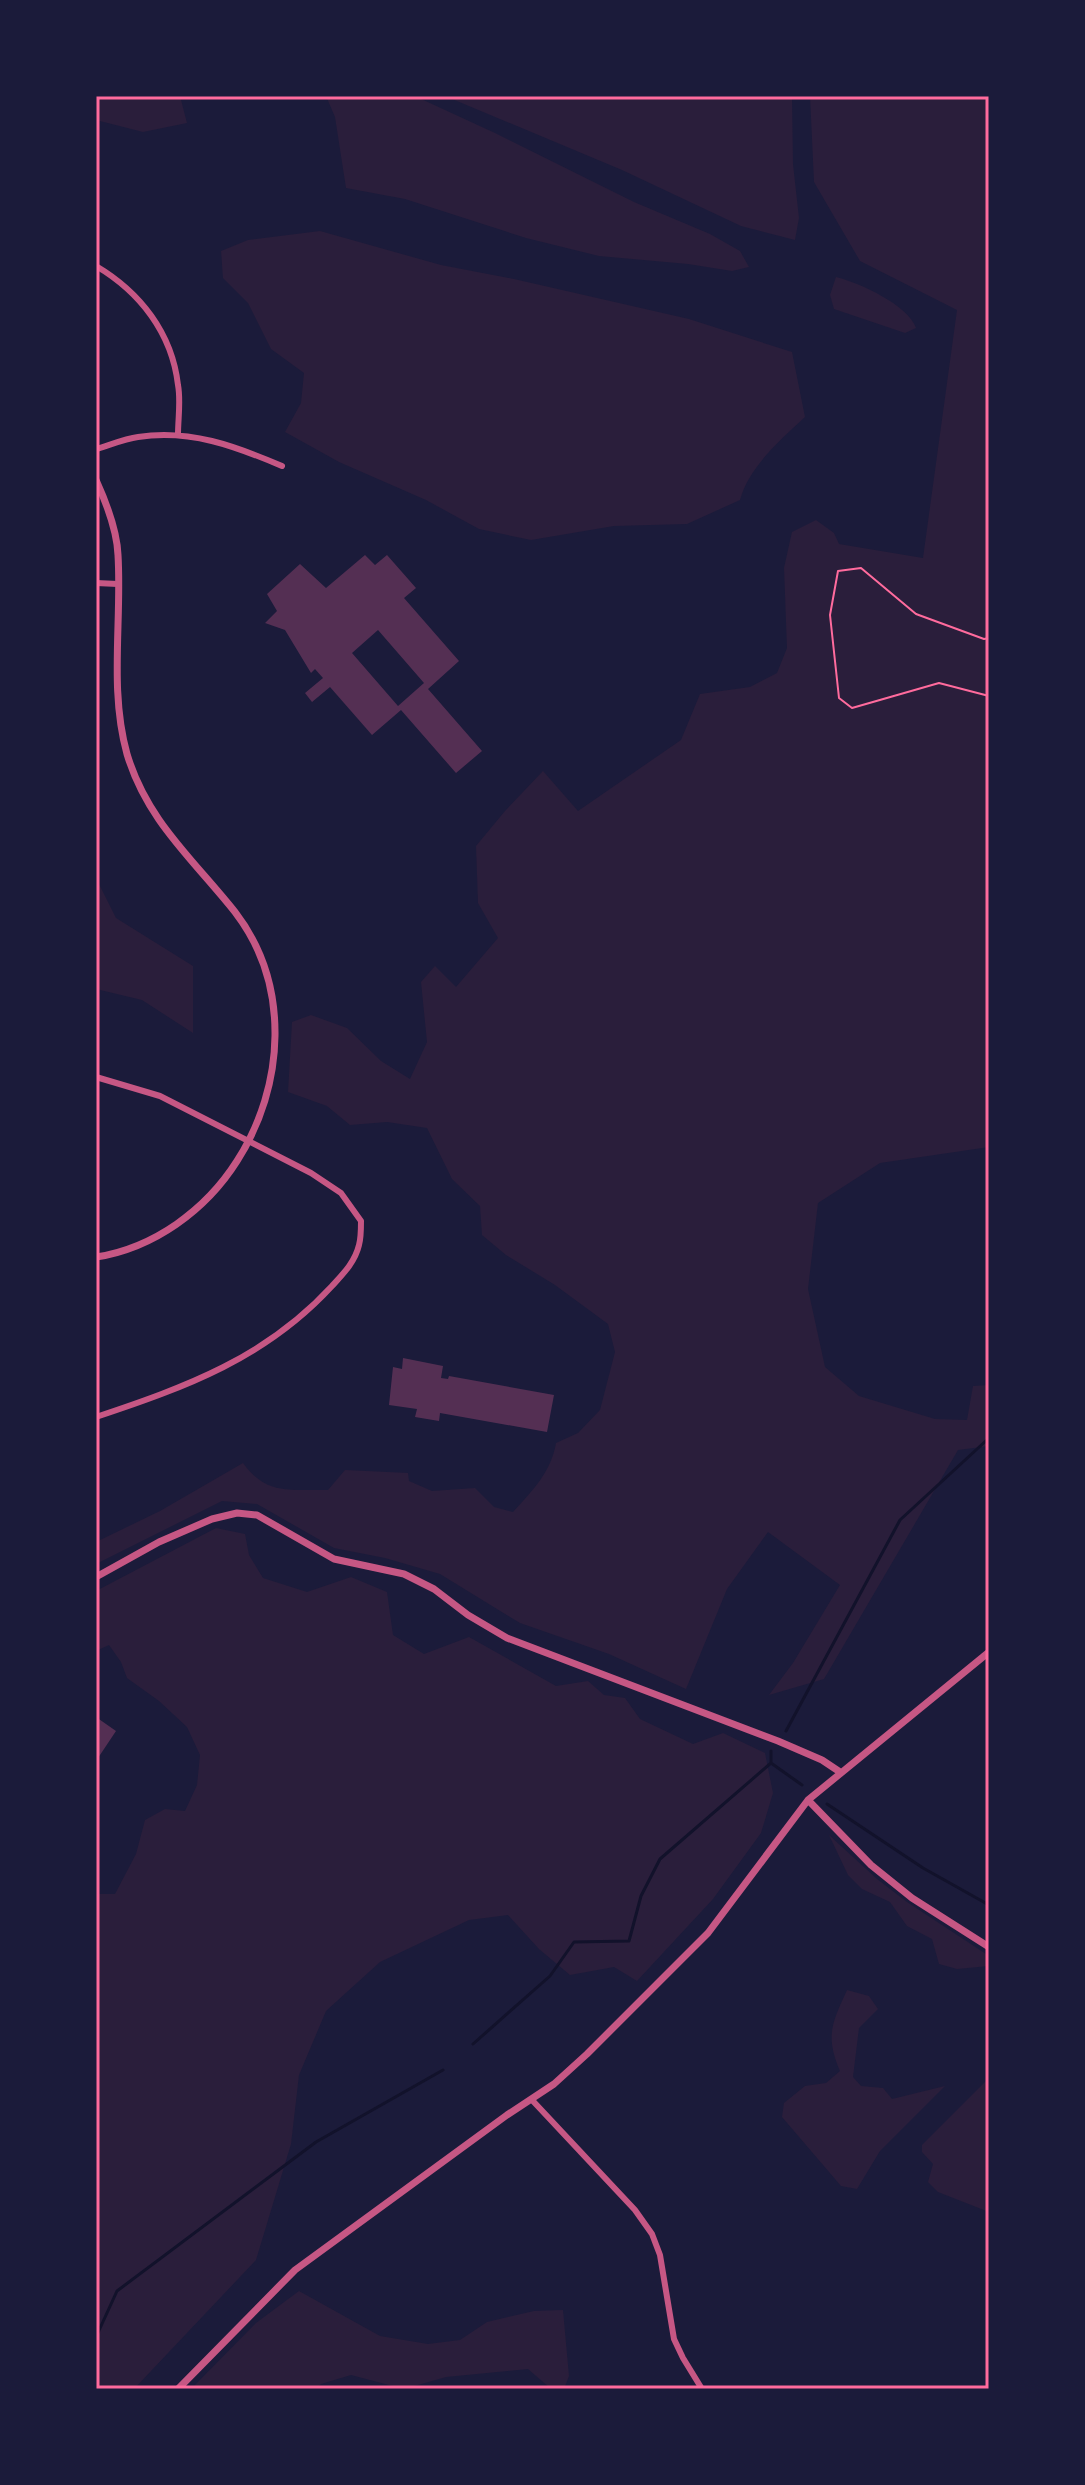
<svg xmlns="http://www.w3.org/2000/svg" width="1085" height="2485" viewBox="0 0 1085 2485" font-family="'Titillium Web',sans-serif">
  <rect width="100%" height="100%" fill="#1b1b3a"/>
  <!-- green -->
  <path fill="#2a1e3b" d="M96,96H180L187,123L143,132L96,120Z
    M326,96H413L419,98L495,133L634,202L710,234L740,251L749,267L732,271L688,264L599,256L526,238L405,199L346,188L335,117Z
    M445,96H792L793,164L799,218L795,240L741,226L622,170Z
    M810,96H989V1147L880,1163L818,1203L808,1289L825,1367L859,1396L935,1419L967,1420L973,1386L989,1385V1446L958,1450L824,1679L769,1695L793,1663L840,1585L768,1532L727,1589L686,1689L609,1654L520,1623L440,1574L385,1558L334,1548L257,1504L222,1501L96,1564V1542L160,1511L243,1463C267,1496 290,1489 328,1490L345,1470L408,1473L409,1481L432,1491L475,1488L494,1507L513,1512C533,1490 551,1472 556,1443L578,1433L600,1410L615,1352L608,1324L555,1285L506,1255L482,1235L480,1206L452,1179L427,1128L387,1122L350,1125L327,1106L288,1092L292,1022L311,1015L347,1028L381,1061L410,1079L427,1042L421,982L435,966L456,987L498,938L478,903L476,846L505,811L543,771L578,811L681,740L700,694L750,687L777,673L787,648L784,568L792,532L816,520L834,533L839,544L923,558L957,310L860,261L814,182Z
    M320,231L441,265L514,279L689,319L792,352L805,417C780,440 749,467 740,500L687,524L614,526L531,540L479,529L426,500L339,462L285,432L301,403L304,373L271,349L248,303L223,278L221,251L248,240Z
    M836,277C860,283 908,305 916,328L905,333L834,309L830,295Z
    M96,878L116,918L193,966V1033L142,1000L96,989Z
    M216,1528L245,1534L249,1555L263,1578L307,1592L351,1577L387,1592L393,1635L424,1654L469,1637L556,1686L588,1681L604,1695L625,1698L640,1719L693,1744L723,1733L765,1753L773,1793L761,1833L713,1899L637,1981L614,1967L570,1975L539,1949L508,1915L469,1920L380,1962L326,2011L299,2075L291,2144L256,2260L134,2389H96V1894H115L136,1854L145,1820L165,1809L185,1811L197,1785L200,1755L187,1727L159,1701L127,1678L121,1662L109,1645L96,1651V1591Z
    M829,1835L877,1879L907,1902L989,1956V1966L957,1969L939,1964L932,1939L907,1926L890,1902L862,1889L848,1875Z
    M847,1990L869,1996L878,2009L859,2028L853,2077L861,2086L883,2088L892,2099L945,2086L880,2151L857,2189L841,2186L782,2117L784,2103L805,2086L826,2083L840,2071C825,2036 832,2023 847,1990Z
    M989,2078V2212L938,2192L928,2182L933,2164L922,2152V2145Z
    M299,2291L380,2336L428,2344L460,2340L487,2322L534,2311L563,2310L569,2376L564,2389L550,2388L528,2369L446,2377L404,2389L351,2375L321,2384L316,2389H191L256,2323Z"/>
  <g fill="none" stroke-linecap="round" stroke-linejoin="round">
    <!-- stream -->
    <path stroke="#12122b" stroke-width="3" d="M786,1731L900,1520L989,1438
      M771,1763L802,1785
      M827,1804L923,1868L989,1905
      M473,2044L550,1976L574,1942L629,1941L641,1896L660,1859L771,1763V1751
      M96,2337L117,2291L316,2142L443,2070"/>
  </g>
  <!-- building -->
  <path fill="#542f53" fill-rule="evenodd" d="M365,555L375,565L387,555L416,588L404,598L459,661L428,689L482,751L456,773L401,710L372,735L330,687L312,702L305,693L323,678L315,669L311,673L285,630L265,623L277,611L267,594L300,564L326,588ZM378,630L424,683L398,706L352,653Z
    M403,1358L443,1366L441,1378L448,1379L449,1376L554,1395L547,1432L440,1413L439,1421L415,1417L417,1409L389,1405L393,1367L402,1369Z
    M96,1717L116,1731L96,1761Z"/>
  <g fill="none" stroke-linecap="round" stroke-linejoin="round">
    <!-- path -->
    <path stroke="#ff6b9d" stroke-width="2" d="M989,638L984,639L916,614L861,568L838,571L830,615L839,698L852,708L939,683L989,696"/>
    <!-- minor -->
    <path stroke="#c65784" stroke-width="6" d="M96,266C140,292 172,333 178,385C181,401 178,418 178,435
      M96,449C110,445 124,439 138,437C190,429 235,446 282,466
      M96,583L118,584
      M96,1077L160,1096L311,1173L341,1193L361,1221C361,1229 361,1238 359,1245C355,1262 343,1274 332,1286C266,1358 186,1387 96,1417
      M532,2100L635,2210L652,2234L660,2255L674,2339L683,2358L702,2389"/>
    <!-- tertiary -->
    <path stroke="#c65784" stroke-width="7" d="M96,480C106,502 117,530 118,555C122,621 109,690 127,754C147,821 193,859 235,912C291,985 285,1086 237,1161C206,1210 154,1248 96,1257
      M96,1577L159,1542L212,1519L237,1513L257,1515L334,1559L404,1574L434,1589L468,1615L507,1638L778,1741L822,1760L840,1772
      M808,1800L871,1865L912,1898L989,1947
      M178,2389L295,2270L507,2115L554,2084L587,2054L708,1933L808,1800L989,1652"/>
  </g>
  <!-- border -->
  <rect width="1085" height="2485" fill="none" stroke="#1b1b3a" stroke-width="196"/>
  <rect x="98" y="98" width="889" height="2289" fill="none" stroke="#ff6b9d" stroke-width="3"/>
</svg>
